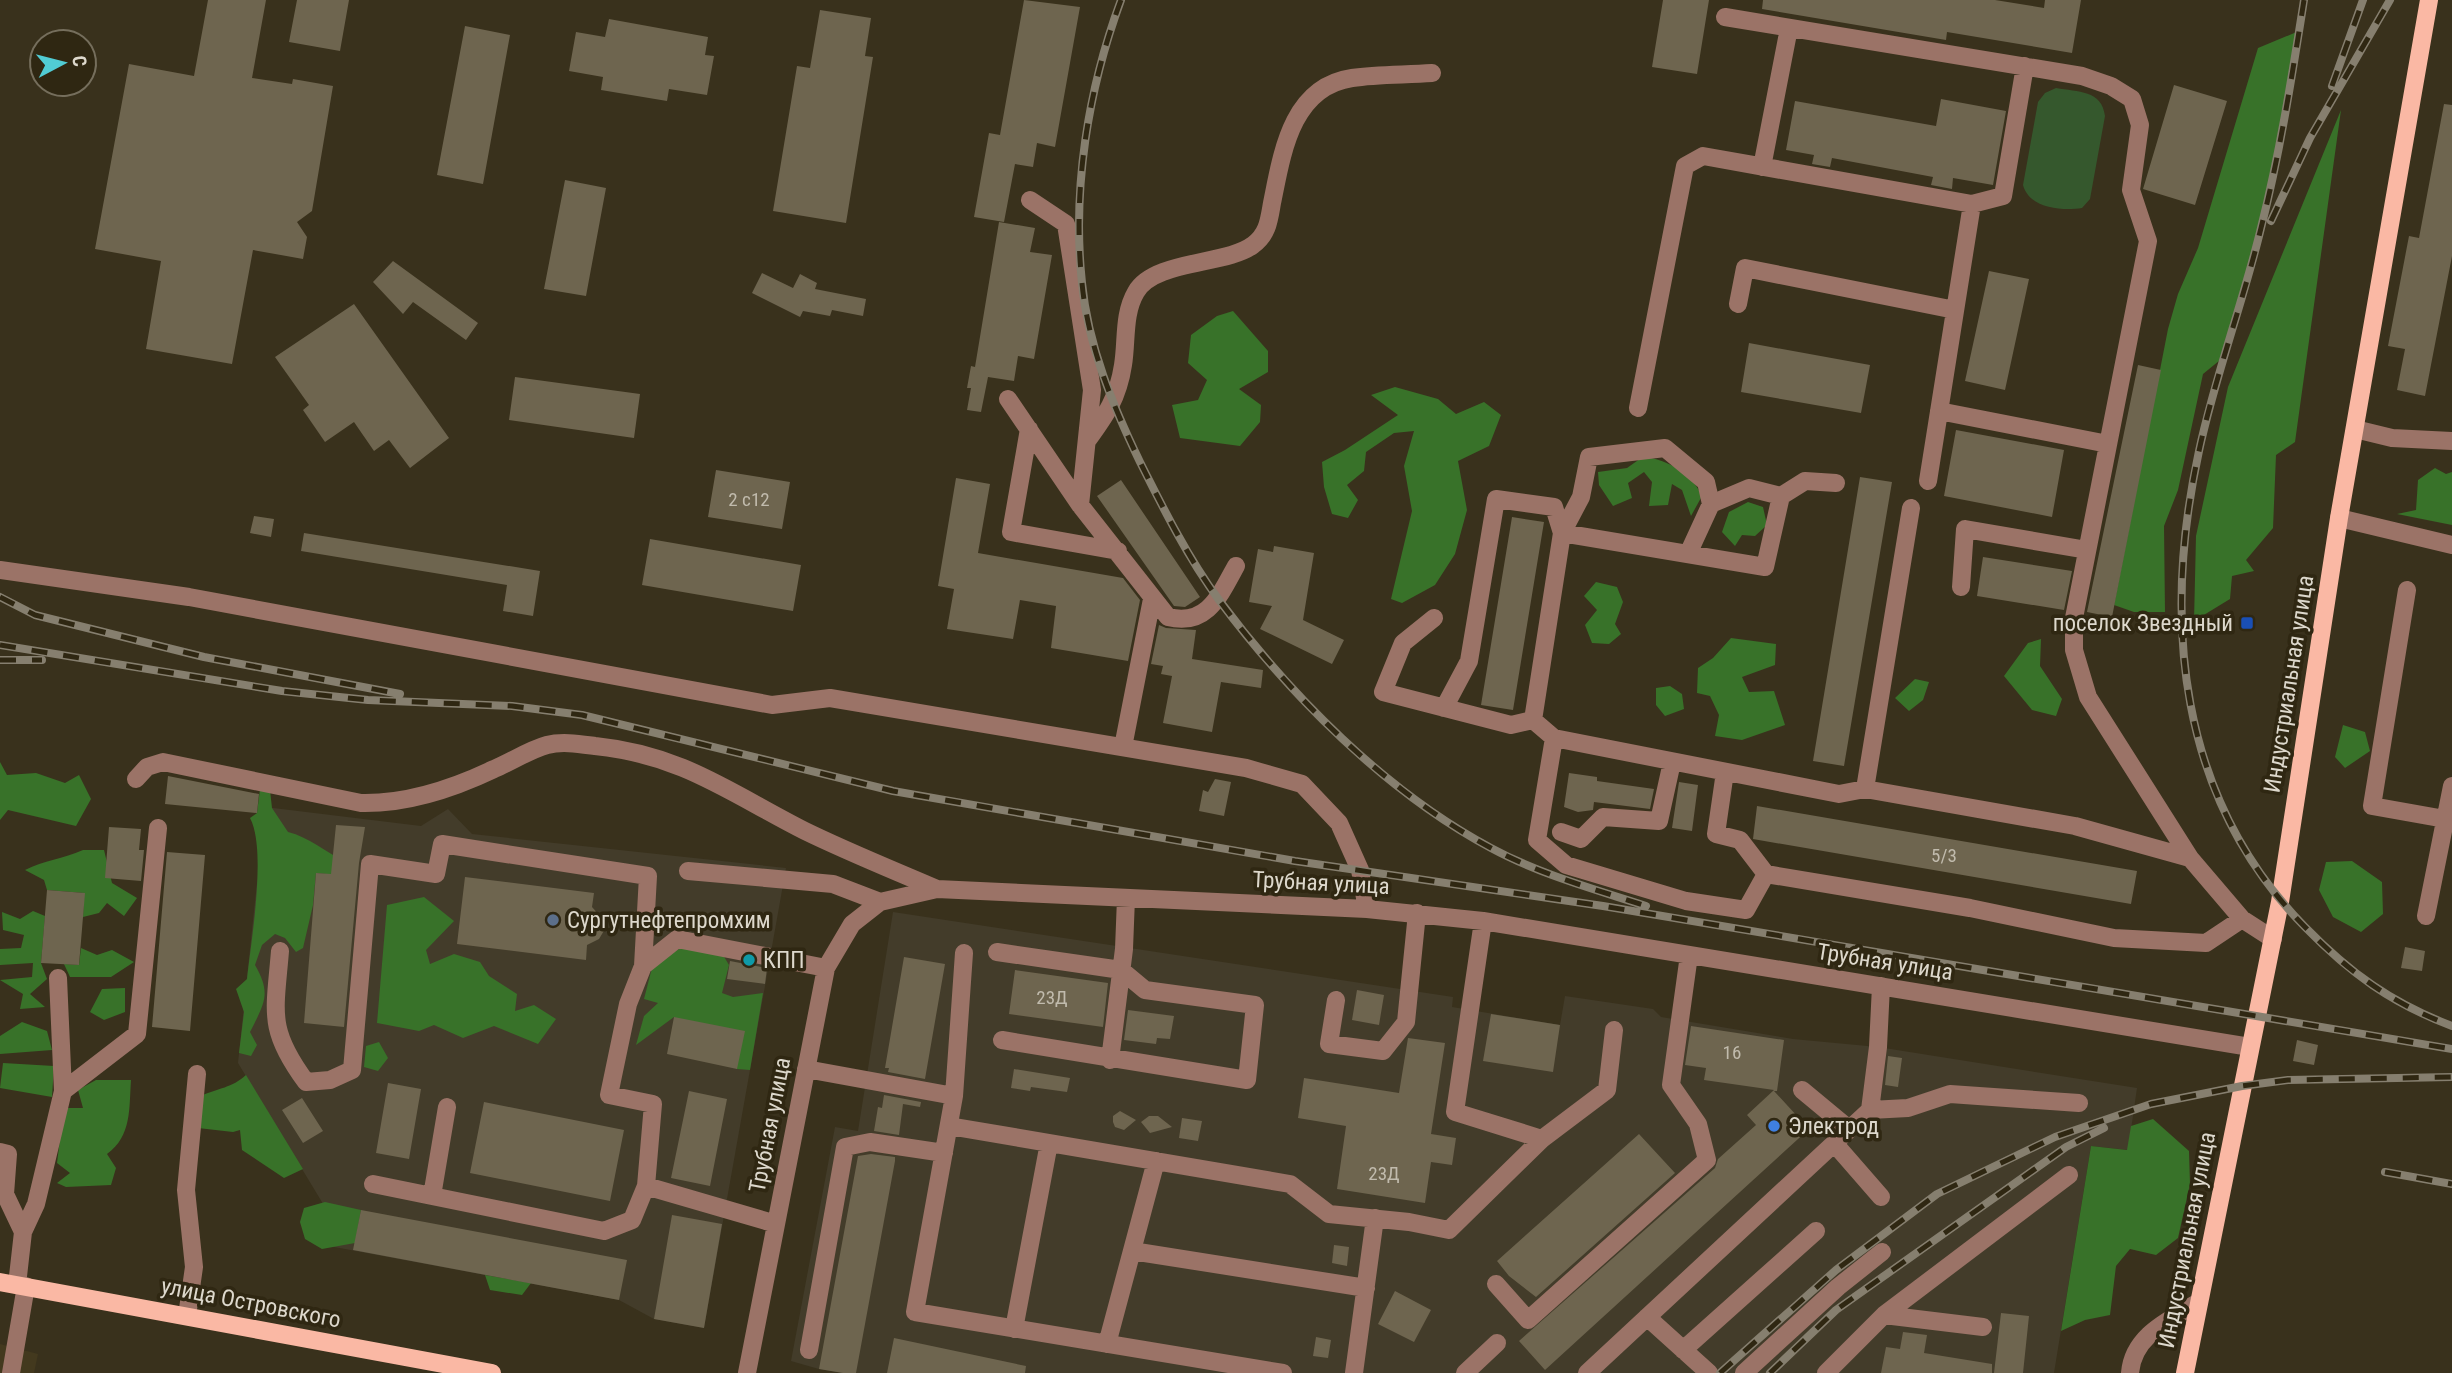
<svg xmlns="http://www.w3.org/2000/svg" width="2452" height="1373" viewBox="0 0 2452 1373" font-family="'Roboto Condensed',sans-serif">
  <rect width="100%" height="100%" fill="#39311c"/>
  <!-- built -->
  <path fill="#43391e" d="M0,1344L38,1354L34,1373H0Z"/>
  <!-- industrial -->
  <path fill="#433c2a" d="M265,807L421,826L448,809L472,834L786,868L704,1328L654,1319L619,1300L329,1246L334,1222L238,1063Z
    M893,912L1453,997L1452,1007L1560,1025L1565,996L1653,1009L1661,1017L1793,1039L1878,1047L2137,1088L2128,1150L2091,1146L2054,1373H843L819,1369L791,1361L835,1127L858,1131Z"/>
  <!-- green -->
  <path fill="#35582d" d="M2056,88C2078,92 2102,90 2105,116L2090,199L2082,208C2061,211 2029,208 2023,185L2038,102L2045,93Z"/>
  <!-- forest -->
  <path fill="#387229" d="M2299,31L2278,158L2258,239L2225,356L2203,374L2178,490L2164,526L2165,612H2134L2114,605L2168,329L2178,294L2198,248L2258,48Z
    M2341,110L2295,442L2276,455L2273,528L2246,560L2254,571L2232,576L2230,599L2194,621L2196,536L2228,387Z
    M1233,311L1268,351V372L1239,389L1261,405L1260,422L1240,446L1180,438L1172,405L1198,400L1207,380L1188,363L1191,335L1217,316Z
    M1395,387L1438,399L1456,414L1484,402L1501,415L1489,446L1458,461L1467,510L1455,554L1435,585L1402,603L1391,599L1412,511L1404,466L1414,431L1394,433L1366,452L1364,471L1347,485L1358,500L1348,518L1332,514L1324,487L1322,462L1345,450L1398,415L1371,395Z
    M1644,456C1670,462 1690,471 1702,496L1691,516L1682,490L1672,484L1668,505L1649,506L1652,482L1644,472L1628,483L1632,498L1613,506L1599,485L1598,472L1627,468Z
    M2435,468L2446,474L2452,472V525L2397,514L2416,510L2418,480Z
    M1748,502L1763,507L1767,525L1755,536L1742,535L1735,546L1722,532L1729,512Z
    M1596,582L1617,587L1623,602L1615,624L1621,634L1609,644L1592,643L1585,625L1597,610L1584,596Z
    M1731,638L1776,644L1775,665L1742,677L1749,692L1774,691L1785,725L1742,740L1715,736L1719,715L1710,696L1697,693L1698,668L1713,658Z
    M2041,639L2040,666L2062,699L2056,716L2032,710L2004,676L2028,643Z
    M1915,679L1929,682L1923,700L1909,711L1895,698Z
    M1670,686L1682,694L1684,709L1665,716L1656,705V688Z
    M2343,725L2365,732L2370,751L2345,768L2335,757Z
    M0,762L7,775L36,773L65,783L79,775L91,799L76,826L8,810L0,820Z
    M260,789L270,790L272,808L288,832C309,837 325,852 345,861L349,876L316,873L313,905L303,948L296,952L285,938L275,934L262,945L255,965C272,994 264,1004 250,1032L257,1045L251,1056L239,1053L244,1012L236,989L247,979C251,941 267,850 250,818L257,813Z
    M83,850H104L112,883L137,898L124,916L107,903L99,913L83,917L84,893L47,890L44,880L25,870C44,860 63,859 83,850Z
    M2352,861L2382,882L2383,914L2361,932L2333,917L2319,890L2326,862Z
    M424,897L454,921L426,950L430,964L454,954L480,962L489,976L517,994L515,1011L534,1005L556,1019L538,1044L494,1026L463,1038L434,1025L419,1031L377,1023L387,905Z
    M33,911L45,916L41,963L47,979L30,994L45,1007L20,1009L23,994L0,980L32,977L33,963L0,965V949L21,948L24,935L3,930L2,912L20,919Z
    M81,948L97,955L112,950L134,962L111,977H70L64,964L79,965Z
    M681,948L723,955L729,965L722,993L733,997L763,993L750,1070L737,1069L674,1017L636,1045L644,1016L658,1003L644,999L653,964Z
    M125,988V1012L104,1020L90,1012L102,989Z
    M22,1022L47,1031L52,1050L0,1054V1036Z
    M379,1042L388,1058L378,1071L364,1067L366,1046Z
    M3,1063L54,1066L52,1097L0,1088Z
    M246,1075L303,1169L284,1178L242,1150L240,1130L233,1132L198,1128L201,1096C218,1088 232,1088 246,1075Z
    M96,1080H131C129,1108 132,1136 107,1154L116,1168L111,1185L66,1187L57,1183L70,1173L57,1163L64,1108H83L78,1090Z
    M2153,1119L2189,1151L2190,1184L2178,1238L2156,1255L2130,1249L2116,1266L2110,1315L2085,1320L2061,1331L2091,1146L2127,1150L2131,1126Z
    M325,1202L361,1210L355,1243L322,1249L305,1239L300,1222L304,1208Z
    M485,1275L531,1283L522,1295L490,1290Z"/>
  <!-- building -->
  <path fill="#6e654f" d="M208,0H266L252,78L292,84L293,79L333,86L312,211L297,222L307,237L303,259L253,250L232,364L146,349L161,261L95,249L129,64L194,76Z
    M297,0H349L340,51L289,42Z
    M1024,0L1080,7L1055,147L1037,143L1033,167L1015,164L1004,222L974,217L989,133L1000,135Z
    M1663,0H1709L1697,74L1652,67Z
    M1763,0H1995L2044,8L2045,0H2081L2072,53L1947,32L1946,40L1762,9Z
    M820,10L871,18L865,56L873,57L846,223L773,211L797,66L810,68Z
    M609,19L708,37L705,55L714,56L707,95L669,89L667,101L601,90L603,77L569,71L576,32L605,37Z
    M465,26L510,35L483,184L437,175Z
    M2174,85L2227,101L2195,205L2143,189Z
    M1941,99L2006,111L1993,185L1953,178L1952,189L1931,185L1933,177L1832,158L1830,167L1812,164L1814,155L1786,150L1795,101L1936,126Z
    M2444,104L2452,105V256L2425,396L2397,390L2405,349L2388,346L2409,236L2419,238Z
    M565,180L606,188L586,296L544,289Z
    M999,222L1035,228L1030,252L1052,255L1034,359L1018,356L1014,381L988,377L981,412L967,410L971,388H967L971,366L975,367Z
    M393,261L478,323L466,340L413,302L403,314L373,282Z
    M1989,271L2029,279L2005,390L1965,381Z
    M762,273L793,288L800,274L817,283L815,289L866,299L863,316L832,310L830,316L803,311L800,317L752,293Z
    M354,304L449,438L410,468L389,440L374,451L354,422L325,442L303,410L309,405L275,357Z
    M1749,343L1870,365L1861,413L1741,392Z
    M2138,365L2161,370L2112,617L2087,612Z
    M515,377L640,394L634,438L509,420Z
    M1956,430L2064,450L2052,517L1944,496Z
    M716,470L790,482L782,529L708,517Z
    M1860,477L1892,482L1844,766L1813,761Z
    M956,478L990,484L978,553L1123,578L1140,600L1128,661L1051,648L1056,606L1020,600L1013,639L947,629L954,589L938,586Z
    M1121,480L1200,597L1185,607L1174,606L1097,496Z
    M254,516L274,519L271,537L250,533Z
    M1512,517L1544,522L1513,710L1481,705Z
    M304,533L540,571L533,616L503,611L507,585L301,551Z
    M650,539L801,565L793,611L642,585Z
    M1274,546L1314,553L1303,620L1344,640L1332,664L1260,629L1272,606L1249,602L1258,549L1273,552Z
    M1983,557L2072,571L2064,610L1977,596Z
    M1159,625L1166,628L1196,630L1192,659L1263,670L1261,688L1221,682L1212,732L1163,723L1172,676L1161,674L1163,666L1151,664Z
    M1569,773L1597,777V781L1654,789L1650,809L1594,802L1593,810L1578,812L1564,807Z
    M168,776L259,794L257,813L165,804Z
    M1215,779L1231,782L1224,816L1199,811L1203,790L1208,792Z
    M1679,782L1698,785L1692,831L1672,828Z
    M1757,806L2137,871L2131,904L1753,839Z
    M336,825L365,827L359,863L344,1027L304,1023L316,873L331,874Z
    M109,827L141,829L139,850H144L141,881L105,878Z
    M167,852L205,855L190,1031L152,1027Z
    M465,877L594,893L592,907L601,917L605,929L599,939L587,945L586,960L457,944Z
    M47,890L85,893L79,965L41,963Z
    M2405,947L2425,951L2422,971L2401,968Z
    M904,957L945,964L925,1079L888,1072L889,1068H885Z
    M730,961L767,968L765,984L727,979Z
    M1015,970L1108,983L1103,1027L1009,1014Z
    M1357,990L1384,995L1379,1025L1352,1020Z
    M1128,1010L1174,1016L1170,1039L1157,1038L1156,1044L1124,1040Z
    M1491,1014L1560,1025L1553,1072L1483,1061Z
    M674,1017L745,1031L737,1069L667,1054Z
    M1691,1026L1784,1040L1777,1091H1774L1809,1129L1545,1370L1519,1341L1715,1168L1718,1159L1756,1125L1747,1115L1774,1090L1704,1080L1706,1068L1685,1065Z
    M1408,1038L1445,1043L1431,1134L1456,1138L1452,1165L1431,1162L1425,1203L1337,1189L1346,1126L1298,1118L1304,1078L1399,1093Z
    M2297,1040L2318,1045L2314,1065L2293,1061Z
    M1888,1056L1902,1058L1898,1087L1885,1085Z
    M1014,1069L1070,1078L1067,1092L1031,1087L1030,1091L1011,1088Z
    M388,1083L421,1089L409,1159L376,1153Z
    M689,1091L727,1099L710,1186L671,1178Z
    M884,1095L921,1102L920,1107L903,1104L899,1135L874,1131L878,1107L882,1108Z
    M302,1098L323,1131L303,1143L282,1110Z
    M484,1102L624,1130L610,1201L470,1173Z
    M1120,1111L1136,1120L1124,1130L1115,1127L1113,1122V1116Z
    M1149,1116H1158L1172,1127L1150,1133L1141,1122Z
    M1182,1118L1202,1121L1198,1141L1179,1138Z
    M1639,1134L1675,1173L1536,1297L1509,1276L1497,1261Z
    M871,1154L895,1157V1161L856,1373H843L819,1369L858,1156Z
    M361,1210L627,1260L619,1300L353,1250Z
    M672,1215L722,1224L704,1328L654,1319Z
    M1334,1245L1349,1247L1347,1266L1332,1263Z
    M1395,1291L1431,1310L1414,1342L1378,1324Z
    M2001,1313L2029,1316L2023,1373H1994Z
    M1903,1332L1927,1335L1924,1353L1992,1364V1373H1881L1886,1347L1900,1349Z
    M1316,1337L1331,1340L1328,1358L1313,1356Z
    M894,1338L1026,1366L1025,1373H887Z"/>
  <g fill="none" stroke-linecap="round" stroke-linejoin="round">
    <!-- minor -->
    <path stroke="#9b7367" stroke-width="18" d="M1725,17L2082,76L2111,86L2132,99L2140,125L2131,190L2148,241L2074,618V650L2088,697L2190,858L2242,919L2273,939
      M1762,167L1789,28
      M1030,200L1066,224L1092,390L1080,505
      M1738,304L1745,268L1955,310
      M1008,399L1080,505L1168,617C1207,627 1220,595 1236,566
      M1638,408L1685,166L1703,156L1972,204L2003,196L2025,66
      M1939,411L2108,444
      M1029,429L1011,532L1118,551
      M2355,429L2392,438L2452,441
      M1087,441C1106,415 1118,398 1123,365C1127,341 1123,314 1136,292C1154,260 1227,265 1253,245C1268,234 1269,220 1272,203C1282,154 1291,87 1352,78C1378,74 1405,75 1432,73
      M1928,481L1972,204
      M1781,496L1805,481L1836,483
      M2339,518L2452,545
      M1562,533L1581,497L1589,457L1665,448L1706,482L1711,504
      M1688,554L1711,504L1749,488L1781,496L1765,567L1562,533L1533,720L1554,738L1839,794L1865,789L2075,826L2190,858
      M0,570L189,597L772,705L830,698L1246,768L1302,784L1339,823L1360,870L1367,909
      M1961,587L1965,529L2087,550
      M2407,590L2372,806L2445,819
      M1434,618L1403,643L1383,692L1511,725L1533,720
      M1444,708L1469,661L1496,499L1554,507L1562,533
      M1554,738L1537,840L1566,865L1686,901L1746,910L1766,874L1970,908L2114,938L2206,943L2242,919
      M1123,747L1152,599
      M1725,772L1716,834L1740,840L1766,874
      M136,779L147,767L163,762L361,803C407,804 452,789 494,769C511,762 529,750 547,745C562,741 580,744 595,746C683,755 730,793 805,831C848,852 893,870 937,889
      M1865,789L1911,508
      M1561,832L1581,839L1603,817L1659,821L1672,762
      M688,871L833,884L880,902
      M2426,916L2452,786
      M1483,921L1455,1112L1542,1139
      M280,951C275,1013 267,1029 306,1082L330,1080L352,1070L370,864L436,874L442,844L648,876L643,966
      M997,952L1121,970L1145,990L1255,1005L1247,1080L1002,1040
      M964,953L954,1096L915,1312L1283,1373
      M1336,1000L1329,1044L1383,1051L1406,1022L1417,913
      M1110,1060L1124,949L1126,898
      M806,1069L954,1096
      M1802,1090L1849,1129
      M63,1091L137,1034L158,828
      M1870,1110L1908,1108L1950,1094L2079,1103
      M949,1126L1290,1184L1329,1214L1409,1222L1449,1230L1542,1139L1607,1090L1614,1030
      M1834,1143L1881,1197
      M0,1152L8,1154L5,1194L23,1232
      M373,1184L604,1231L632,1220L646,1186L776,1224
      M646,1186L653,1104L609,1095L628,1004L643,966L677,939L826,968
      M432,1196L447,1107
      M1132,1251L1366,1288
      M1496,1284L1528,1320L1707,1160L1698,1124L1671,1085L1689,955
      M17,1285L23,1232L36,1204L63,1091L58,978
      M1884,1315L1983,1327
      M187,1316L194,1267L186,1190L197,1074
      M1647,1317L1709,1373
      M1014,1329L1049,1143
      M1107,1344L1156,1161
      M809,1350L845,1147L870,1142L944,1153
      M1683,1350L1816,1231
      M11,1373L26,1286
      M747,1373L826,968L852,924L880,902L937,889L1367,909L1483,921L2250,1047
      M1354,1373L1375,1218
      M1465,1373L1497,1343
      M1587,1373L1870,1110L1878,1047L1881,986
      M1744,1373L1838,1287L1882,1252
      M1826,1373L1884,1315L2069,1175
      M2130,1373C2133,1335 2170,1320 2199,1302"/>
    <!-- major -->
    <path stroke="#fab8a4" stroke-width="18" d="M0,1282L492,1373
      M2185,1373L2280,902L2339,518L2429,0"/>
    <!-- rail casing -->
    <g stroke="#867f6f" stroke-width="8">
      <path id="rail" d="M1121,0C1088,89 1072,189 1082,283C1088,346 1113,406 1140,462C1163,508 1188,558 1219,600C1290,695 1386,792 1491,848C1539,874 1594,889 1646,906
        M2304,0C2292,76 2280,153 2261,228C2243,303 2215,376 2199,451C2162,621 2178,798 2305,927C2350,973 2391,1003 2452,1026
        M2332,86L2363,0
        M2271,221L2310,138L2390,0
        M0,597L35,615L204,657L400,694
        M0,645L282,691L368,700L512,706L582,715L893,791L1295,861L1603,906L2452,1049
        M0,660H42
        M2385,1172L2452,1184
        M1720,1373L1836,1270L1937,1194L2055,1137L2151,1104L2242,1086L2288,1080L2452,1077
        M1770,1373L1836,1310L2066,1147L2104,1128"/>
    </g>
    <!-- rail -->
    <use href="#rail" stroke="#2f2712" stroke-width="5" stroke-dasharray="16" stroke-linecap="butt"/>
  </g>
  <!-- markers -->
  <rect fill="#1a4fb4" stroke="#2f2712" stroke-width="2.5" x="2240" y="616" width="14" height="14" rx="3.5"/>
  <circle fill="#5c6f8a" stroke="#2f2712" stroke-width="2.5" cx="553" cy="920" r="7"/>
  <circle fill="#0f9aa8" stroke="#2f2712" stroke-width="2.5" cx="749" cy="960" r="7"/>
  <circle fill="#3f7fe0" stroke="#2f2712" stroke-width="2.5" cx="1774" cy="1126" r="7"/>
  <g text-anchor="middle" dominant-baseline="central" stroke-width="7" stroke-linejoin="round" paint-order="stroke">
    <!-- number labels -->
    <g font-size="19" fill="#c1bbad">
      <text x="749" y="499">2 с12</text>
      <text x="1944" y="855">5/3</text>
      <text x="1052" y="997">23Д</text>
      <text x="1732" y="1052">16</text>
      <text x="1384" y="1173">23Д</text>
    </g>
    <!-- poi labels -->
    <g font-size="23" fill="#ddd8cc" stroke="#2f2712" text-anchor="start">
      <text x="2233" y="623" text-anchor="end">поселок Звездный</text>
      <text x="567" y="920">Сургутнефтепромхим</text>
      <text x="763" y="960">КПП</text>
      <text x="1788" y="1126">Электрод</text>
    </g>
    <!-- street labels -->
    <g font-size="23" fill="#ddd8cc" stroke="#2f2712">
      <text transform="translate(2289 684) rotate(-81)">Индустриальная улица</text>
      <text transform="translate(1321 883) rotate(3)">Трубная улица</text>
      <text transform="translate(1885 962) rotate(9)">Трубная улица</text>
      <text transform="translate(770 1125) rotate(-79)">Трубная улица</text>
      <text transform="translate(2187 1240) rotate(-79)">Индустриальная улица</text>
      <text transform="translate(251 1303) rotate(11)">улица Островского</text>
    </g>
  </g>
  <!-- north arrow -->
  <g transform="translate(63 63) rotate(83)"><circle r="33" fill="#2f2712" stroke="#756e5c" stroke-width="2"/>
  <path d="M0-5L12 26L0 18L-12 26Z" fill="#51ccd4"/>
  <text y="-10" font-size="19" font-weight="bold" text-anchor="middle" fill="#ddd8cc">С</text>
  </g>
</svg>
